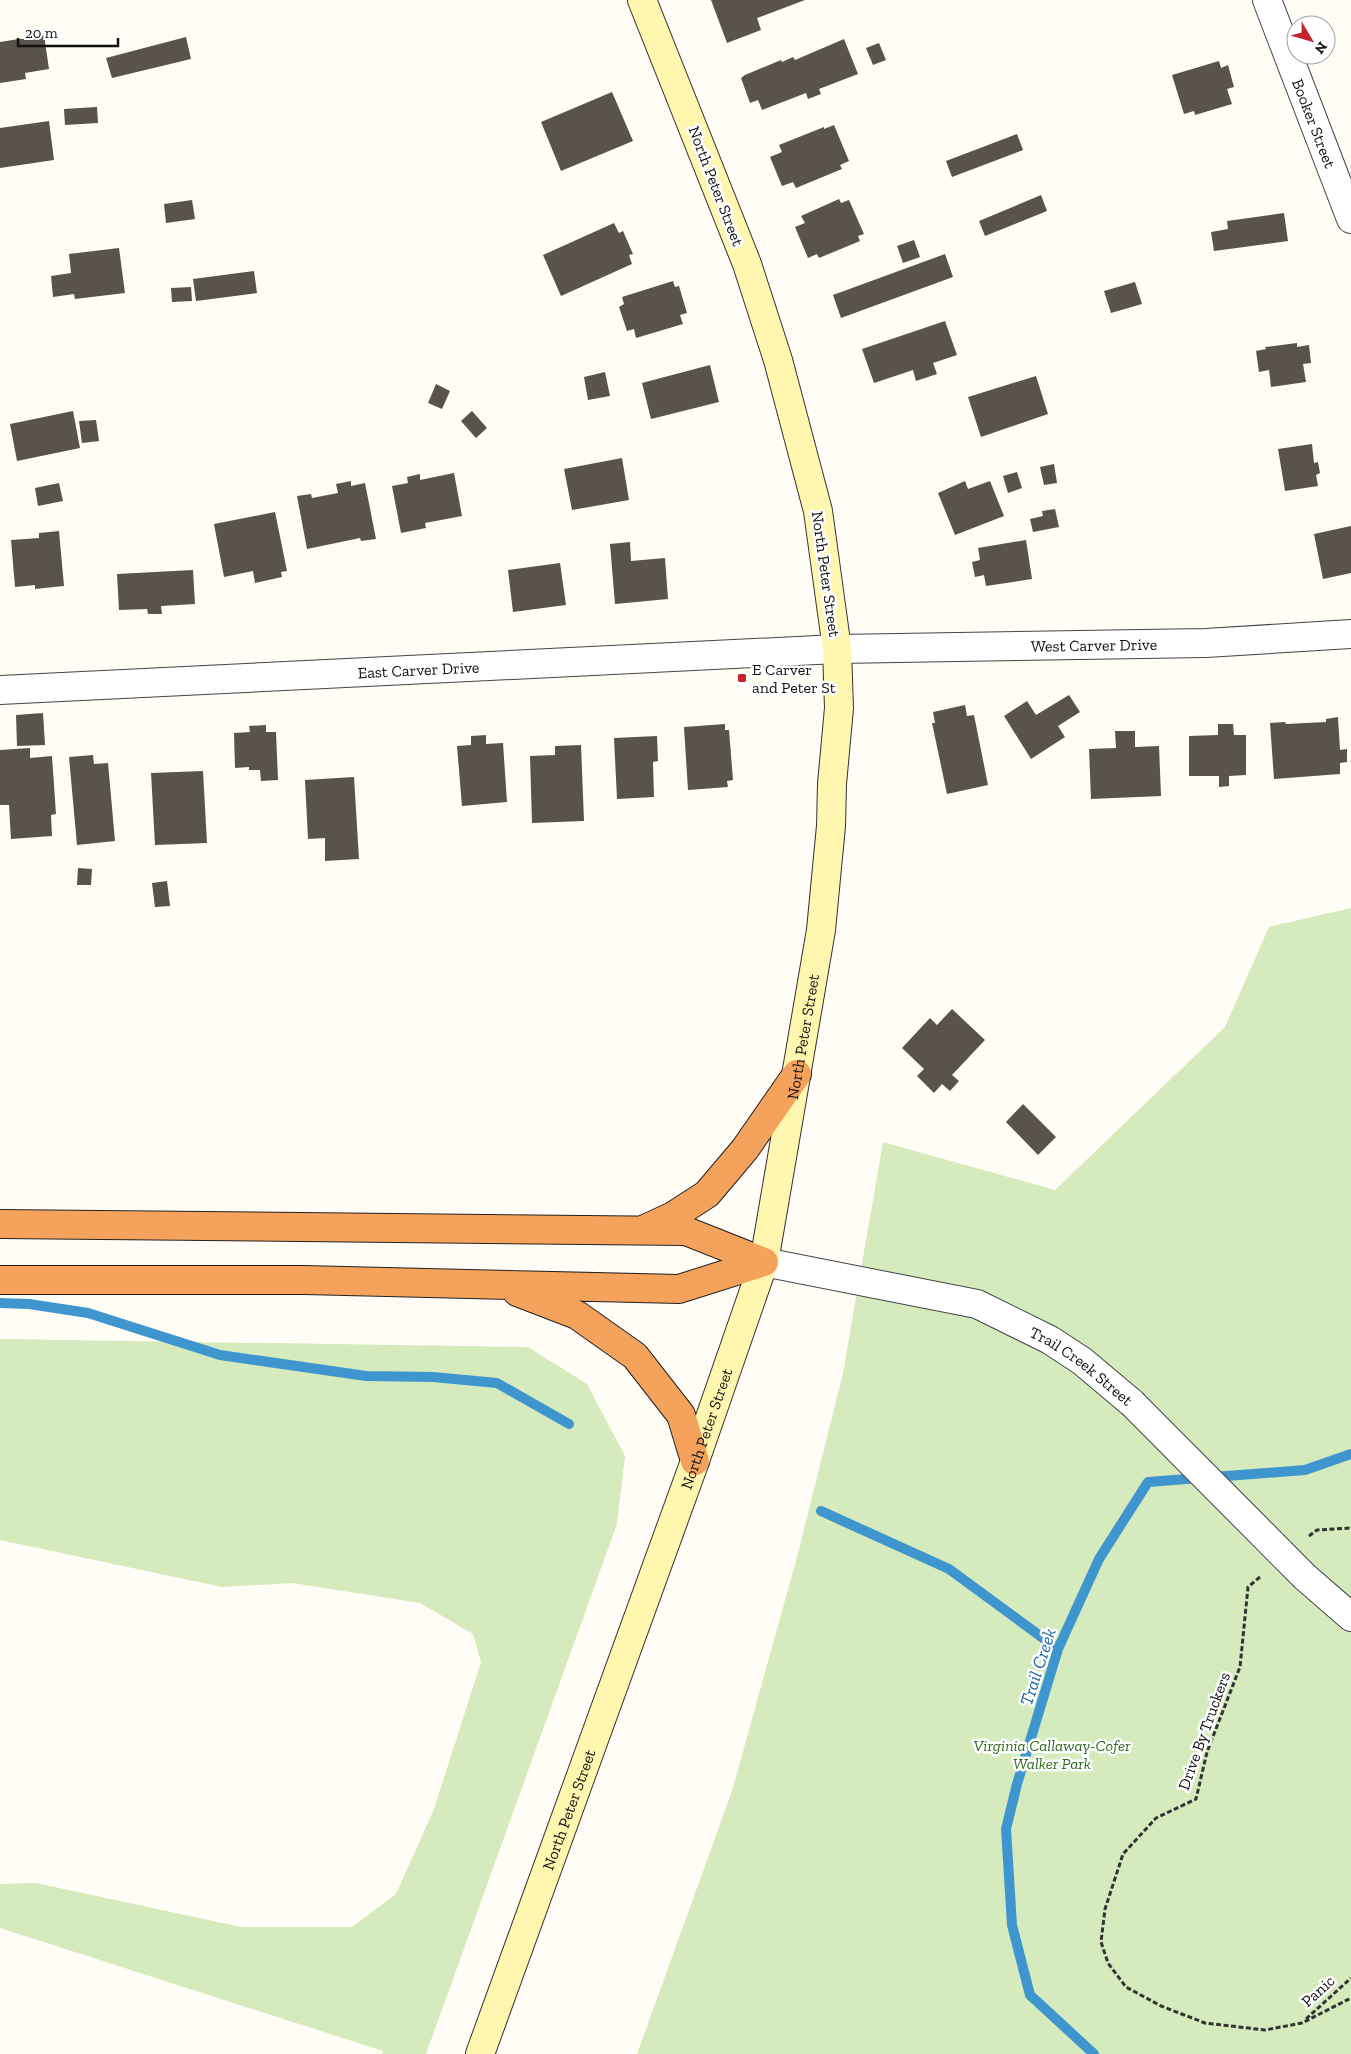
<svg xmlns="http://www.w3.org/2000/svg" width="1351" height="2054" viewBox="0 0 1351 2054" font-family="'Zilla Slab',serif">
  <rect width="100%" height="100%" fill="#fffdf5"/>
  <!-- green -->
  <path fill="#d5ebbd" d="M1351,908V2054H637L732,1791L797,1557L843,1373L883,1142L1055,1190L1225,1027L1269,927Z
    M0,1339L528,1347L587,1384L625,1456L617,1524L426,2054H382L383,2051L0,1928V1884L36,1883L241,1927H352L396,1894L434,1809L481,1662L473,1634L420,1603L292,1583L222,1587L0,1540Z"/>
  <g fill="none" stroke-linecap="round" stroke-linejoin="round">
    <!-- stream -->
    <path stroke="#3f96cf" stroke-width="10" d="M0,1303L29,1304L88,1313L220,1355L366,1376L433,1377L497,1383L569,1424
      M821,1511L949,1569L1058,1649
      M1094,2054L1030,1995L1012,1925L1006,1829L1017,1784L1058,1649L1099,1559L1148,1482L1305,1470L1351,1454"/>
  </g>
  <!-- building -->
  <path fill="#5a524d" d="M711,0H805L757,18L761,30L727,43Z
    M44,35L49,69L25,73L26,79L0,83V42Z
    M186,37L191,59L112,78L106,58Z
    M844,39L858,74L819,89L821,94L808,99L806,93L762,110L758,100L750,103L741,78L745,75L781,60L782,62L793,57L795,60Z
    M879,43L886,60L873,65L866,48Z
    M1219,61L1221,68L1228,65L1234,87L1227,89L1232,104L1195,115L1194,111L1184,114L1172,75Z
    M612,92L633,141L561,171L541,122Z
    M97,107L98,123L65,125L64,109Z
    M49,121L54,160L0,168V128Z
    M834,125L849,161L840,165L842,169L796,188L793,182L782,186L770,157L782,152L779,145L824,127V129Z
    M1017,134L1023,150L952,177L946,161Z
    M1041,195L1047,211L985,236L979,221Z
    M839,199L841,203L849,200L864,234L858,236L860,241L819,258L817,254L808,258L795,227L805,223L801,216Z
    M192,200L195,219L166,223L164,204Z
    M1284,213L1288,241L1214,251L1211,232L1228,229L1227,221Z
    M614,223L619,233L623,231L633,254L629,255L632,264L561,296L543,255Z
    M914,240L920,257L903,263L897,246Z
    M119,248L125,293L75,299L74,294L53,297L51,276L71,273L69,254Z
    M945,254L953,277L841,318L833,295Z
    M254,271L257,293L196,301L193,279Z
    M673,281L675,287L679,286L687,313L680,315L683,324L636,338L634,329L627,331L619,307L624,304L622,297Z
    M1135,282L1142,304L1111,313L1104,291Z
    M191,287L192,301L172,302L171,288Z
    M945,321L957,355L933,363L937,374L916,381L913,370L874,383L862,349Z
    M1297,343V347L1309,345L1311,363L1303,364L1306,382L1271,387L1269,370L1259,372L1256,351L1266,349L1265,347Z
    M710,365L719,402L651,419L642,383Z
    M605,372L610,396L588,400L584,377Z
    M1036,376L1048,414L981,437L968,397Z
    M436,384L450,391L442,409L428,403Z
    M73,411L80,448L17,461L10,424Z
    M472,411L487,428L476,438L461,421Z
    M96,420L99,441L82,443L79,421Z
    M1312,444L1314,463L1318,462L1320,473L1316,475L1318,486L1285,491L1278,449Z
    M622,458L629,500L572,510L564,469Z
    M1054,464L1057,483L1044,485L1040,467Z
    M1017,472L1022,488L1008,493L1003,476Z
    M454,473L462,516L425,523L426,528L401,533L392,486L408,483L407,477L420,474V480Z
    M351,481V486L365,483L376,539L361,541L360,538L307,549L297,496L311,494L312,498L338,493L336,484Z
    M965,481L968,489L990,481L1004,516L955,535L938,493Z
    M59,483L63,501L38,506L35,488Z
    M1055,509L1059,527L1033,532L1030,519L1043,516L1042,511Z
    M275,512L287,571L281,572L282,577L255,583L253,571L224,577L214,524Z
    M1351,526V573L1323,579L1314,534Z
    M59,531L64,586L35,589V585L15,587L11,540L39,538V533Z
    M1026,540L1032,579L986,586L984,575L975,577L972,562L980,560L978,548Z
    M630,542L631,561L665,558L668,599L615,604L610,544Z
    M560,563L566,605L513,612L508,570Z
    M193,570L195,604L161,606L162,614H148L147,609L119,610L117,574Z
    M1069,695L1080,712L1058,726L1065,737L1031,759L1004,716L1027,701L1036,715Z
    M965,705L967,716L974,715L988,785L947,794L932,723H935L933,712Z
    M43,713L45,745L17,746L16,715Z
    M1338,717L1340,750L1347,749V762L1340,763V774L1274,779L1270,723L1285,722L1286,724L1326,722V719Z
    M725,724V730H729L733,780L727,781L728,787L688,790L684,727Z
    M1218,724H1233L1234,735H1246V775L1229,776V786L1219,787V776H1189V736L1218,735Z
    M266,725V732H276L278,780L261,781L260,770H249V767L235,768L234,733L250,732L249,726Z
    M1115,731H1135V747L1159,746L1161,796L1091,799L1089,749L1116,748Z
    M486,735V744L503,743L507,802L462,806L457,746L471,745V736Z
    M657,736L658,761L653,762L654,797L617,799L614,738Z
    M581,745L584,821L532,823L530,756L555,755V746Z
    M30,748V758L52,756L56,814L51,815L52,836L11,839L9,805H0V750Z
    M93,755L94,764L108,763L115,841L77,845L69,757Z
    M203,771L207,843L155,845L151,773Z
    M354,777L359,859L325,861V838L308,839L305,780Z
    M78,868L92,869L91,885H77Z
    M167,881L170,906L155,907L152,883Z
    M952,1009L985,1040L952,1075L959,1081L950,1091L942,1084L934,1093L917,1076L924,1069L902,1048L930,1018L937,1025Z
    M1023,1104L1056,1137L1038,1155L1006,1122Z"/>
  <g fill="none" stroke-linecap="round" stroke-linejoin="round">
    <!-- street casing -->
    <g stroke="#444" stroke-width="30">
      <g id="street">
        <path id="s1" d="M1267,0L1351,219"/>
        <path id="s2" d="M0,690L837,649L1206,643L1351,634"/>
        <path id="s3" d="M764,1262L977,1304L1050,1340L1082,1361L1132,1403"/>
        <path d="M1305,1577L1351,1617"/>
      </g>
    </g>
    <!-- secondary casing -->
    <g stroke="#333" stroke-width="30">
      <g id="secondary">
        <path id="s4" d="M480,2054L695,1461L764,1262L821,930L831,826L832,784L839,708L837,649L818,511L778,360L747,264L642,0"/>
      </g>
    </g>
    <!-- highway casing -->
    <g stroke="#222" stroke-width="30">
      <path id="highway" d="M0,1224L686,1231L764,1262
        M647,1228L673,1216L707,1194L745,1149L797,1074
        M0,1280H304L679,1289L764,1262
        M517,1292L577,1315L635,1356L681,1415L695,1461"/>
    </g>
    <!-- path -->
    <path stroke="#333" stroke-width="3" stroke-dasharray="5 2.5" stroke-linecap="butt" d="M1309,1536L1317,1530L1351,1528
      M1260,1577L1248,1587L1240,1667L1207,1752L1196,1799L1156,1818L1123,1854L1105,1909L1101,1942L1108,1963L1126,1987L1161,2006L1205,2023L1265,2030L1302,2023L1351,1998
      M1306,2019L1351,1978"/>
    <!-- street -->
    <use href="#street" stroke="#fff" stroke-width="28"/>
    <!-- secondary -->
    <use href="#secondary" stroke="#fff6b0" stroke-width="28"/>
    <!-- highway -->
    <use href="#highway" stroke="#f5a25d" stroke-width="28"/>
    <!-- street-bridge casing -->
    <g stroke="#444" stroke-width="30" stroke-linecap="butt">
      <path id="street-bridge" d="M1132,1403L1305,1577"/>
    </g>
    <!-- street-bridge -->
    <use href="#street-bridge" stroke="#fff" stroke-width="28"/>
  </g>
  <!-- markers -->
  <rect fill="#c4262e" stroke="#fff" stroke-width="2" x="737" y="673" width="10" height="10" rx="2.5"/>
  <g text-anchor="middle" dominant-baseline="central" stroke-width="5" stroke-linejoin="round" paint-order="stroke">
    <!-- street labels -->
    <g font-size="16" fill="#111" stroke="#fff">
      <text stroke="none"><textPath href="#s1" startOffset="132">Booker Street</textPath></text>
      <text transform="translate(716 186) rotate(69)">North Peter Street</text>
      <text transform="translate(826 574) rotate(82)">North Peter Street</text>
      <text stroke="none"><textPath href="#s2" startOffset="1095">West Carver Drive</textPath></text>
      <text stroke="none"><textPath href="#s2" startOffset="419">East Carver Drive</textPath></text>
      <text stroke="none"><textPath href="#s4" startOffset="1070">North Peter Street</textPath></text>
      <text stroke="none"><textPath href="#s3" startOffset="339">Trail Creek Street</textPath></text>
      <text stroke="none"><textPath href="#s4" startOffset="665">North Peter Street</textPath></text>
      <text transform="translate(1204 1731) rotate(-70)">Drive By Truckers</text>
      <text stroke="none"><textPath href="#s4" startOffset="260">North Peter Street</textPath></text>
      <text transform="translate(1318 1991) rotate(-42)">Panic</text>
    </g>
    <!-- poi labels -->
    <g font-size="16" fill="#111" stroke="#fff" text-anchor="start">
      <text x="752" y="669">E Carver<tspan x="752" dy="18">and Peter St</tspan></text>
    </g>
    <!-- park labels -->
    <g font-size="16" font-style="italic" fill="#2f6b1f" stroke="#fff">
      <text x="1052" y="1745">Virginia Callaway-Cofer<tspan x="1052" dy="18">Walker Park</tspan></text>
    </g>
    <!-- water labels -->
    <g font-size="18" font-style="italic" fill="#1768a6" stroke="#fff">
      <text transform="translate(1038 1667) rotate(-72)">Trail Creek</text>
    </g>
  </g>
  <!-- north arrow -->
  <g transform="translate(1311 40) rotate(128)"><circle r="24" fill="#ffffff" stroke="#a0a0a0"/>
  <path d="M0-4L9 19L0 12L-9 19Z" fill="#c4262e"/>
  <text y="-8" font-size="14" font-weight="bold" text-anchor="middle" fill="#111111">N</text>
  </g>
  <!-- scale -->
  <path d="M18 38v8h100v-8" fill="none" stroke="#111111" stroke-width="2.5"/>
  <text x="25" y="38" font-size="15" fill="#111111" stroke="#ffffff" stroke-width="4" paint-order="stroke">20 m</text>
</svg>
